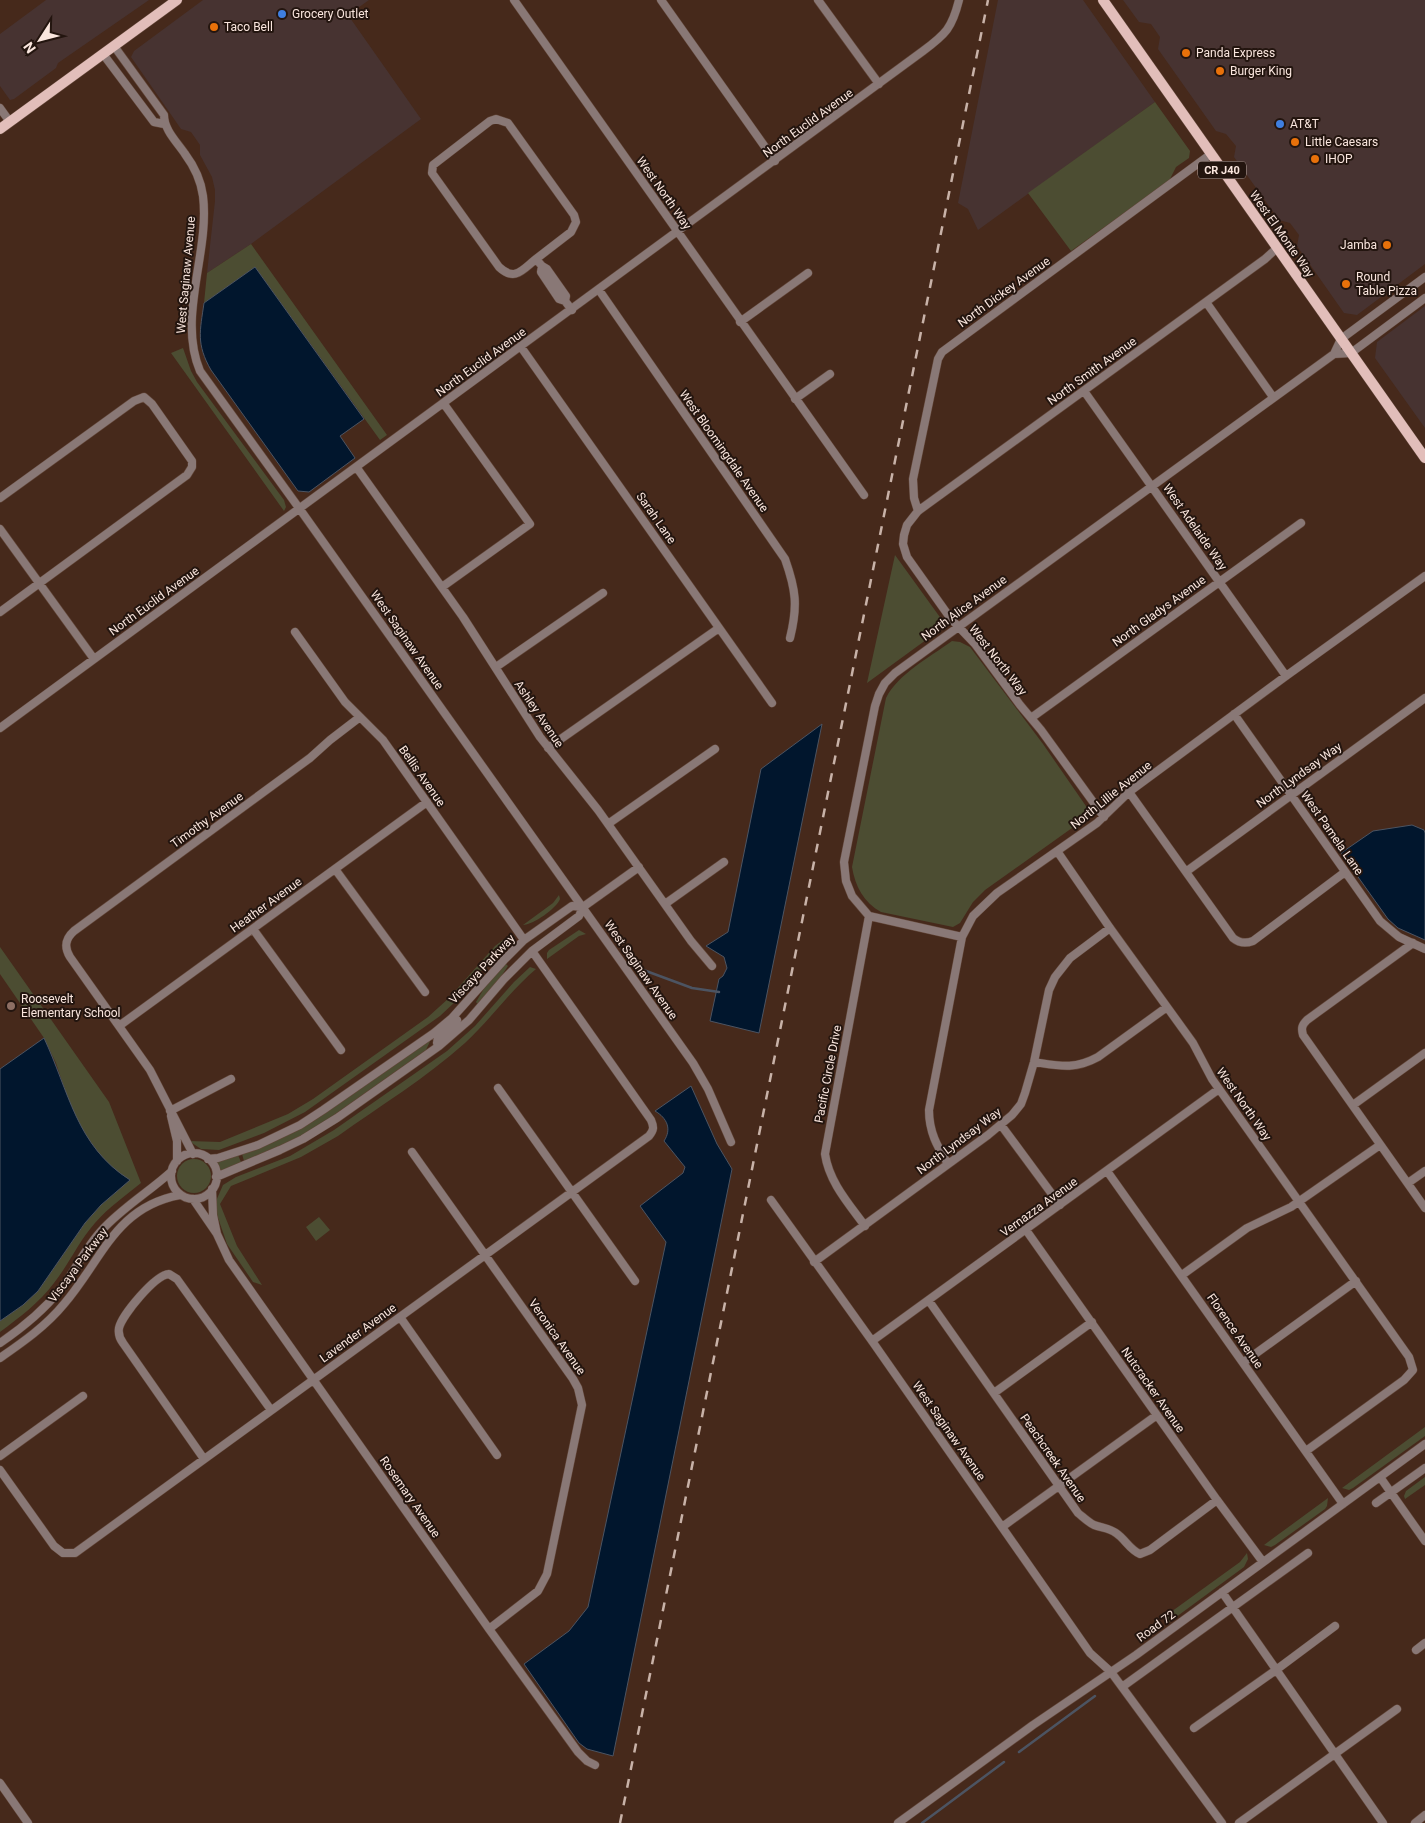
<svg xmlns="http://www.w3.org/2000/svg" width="1425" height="1823" viewBox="0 0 1425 1823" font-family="Roboto,sans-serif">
  <rect width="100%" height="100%" fill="#46291b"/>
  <!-- commercial -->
  <path fill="#473331" d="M46,0H149L58,63L56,68L14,99L10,100L0,86V34Z
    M203,0H369L348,15L421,119L251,244L207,273L215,201V190L212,177L200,155V145L191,132L181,129L131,57L134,51Z
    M998,0H1083L1155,102L978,230L968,209L958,203Z
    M1123,0H1425V264L1357,315L1344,313L1297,246L1299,235L1290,223L1279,220L1234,157L1236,146L1226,134L1216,131L1158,49L1160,37L1151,24L1139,22Z
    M1425,306V428L1375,358L1377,342Z"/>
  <!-- green -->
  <path fill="#4c4d32" d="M1155,102L1190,151L1189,158L1176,167L1169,181L1071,251L1028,193Z
    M251,244L387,435L380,440L255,267L204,303L207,273Z
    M183,348L191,371L197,382L284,500L286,507L284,511L171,353Z
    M895,555L942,620L943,625L941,629L867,683Z
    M952,641L960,642L970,647L1043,744L1088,809L1086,818L985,890L973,902L960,923L953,927L881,912C864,903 855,886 852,867L886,698C898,674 930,657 952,641Z
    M559,895L560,899C557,908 533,925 523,925L553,903Z
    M579,930L586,934L579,936L547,959V953L549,950Z
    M511,934L512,939L495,955L457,1000L440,1016L305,1112L264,1133L219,1150L201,1149L189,1141L220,1142L288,1114L313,1099L428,1017L449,998L495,946Z
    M0,947L109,1102L141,1183C125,1196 109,1207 95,1223C79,1241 69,1264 54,1283C39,1303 20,1317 0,1332V1321L23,1305L38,1291L85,1223L101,1205L129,1180L111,1167L97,1151L80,1127L67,1096L56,1063L44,1038L0,974Z
    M505,963L508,966L496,984L478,1005L476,1002L486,985Z
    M530,967L536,969C510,991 490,1020 465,1043C426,1078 380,1106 338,1136L301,1157L231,1186L220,1204L237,1246L262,1285L253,1282L227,1244L217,1215L216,1201L223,1185L236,1177L290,1156L334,1130L447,1051L475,1026L514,982Z
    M432,1037L426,1050L314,1129L281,1147L244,1161L242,1154L284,1137L315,1120Z
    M238,1155L241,1162L221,1171L217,1162Z
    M177 1176a17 17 0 1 1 34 0a17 17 0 1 1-34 0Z
    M319,1217L330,1230L316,1241L306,1227Z
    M1425,1427V1436L1353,1488L1349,1490L1342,1488Z
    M1425,1477V1485L1405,1499L1404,1496L1406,1491Z
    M1328,1498L1327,1506L1325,1509L1275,1545L1271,1547L1264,1545Z
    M1247,1553L1248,1559L1244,1567L1168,1623L1164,1617L1240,1562Z"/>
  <!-- water -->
  <path fill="#01162d" stroke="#4c5462" d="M255,267L364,419L340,436L355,458L309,492L298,491L211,370C196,344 200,331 204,303Z
    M822,724L759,1033L710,1021L719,979L723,976L727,968L724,957L706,946L728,932L761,769Z
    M1412,825L1424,830L1425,833V940L1398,928L1388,919L1341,853L1373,831Z
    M44,1038C69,1091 76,1146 130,1180L101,1205L85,1223L38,1291L23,1305L0,1321V1069Z
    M691,1086L717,1144L732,1169L613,1756L587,1749L579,1743L524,1664L569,1631L588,1607L666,1242L640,1206L683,1173L685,1167L664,1141C672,1129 667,1118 655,1111Z"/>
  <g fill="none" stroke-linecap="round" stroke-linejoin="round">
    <!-- stream -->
    <path stroke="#4c5462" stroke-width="2.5" d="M638,968L692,988L719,992
      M1019,1752L1095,1696
      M922,1823L1004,1762"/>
    <!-- minor casing -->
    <g stroke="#63473a" stroke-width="9">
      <path id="minor" d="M514,0L864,495
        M661,0L775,161
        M818,0L879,84
        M114,46L164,115C164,130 177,142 185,154C194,166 201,181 203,196C210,253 177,316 200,371L299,508L693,1063L708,1089L731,1142
        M103,54L154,122L164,124
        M0,108L10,122
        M536,259L571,232L576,222L574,215L508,123L496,119L490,121L433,165L432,173L499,267C515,282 522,270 536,259L542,266
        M599,290L785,559C796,590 798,606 790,638
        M565,301L559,299L541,272L542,266L547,269L566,296L565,301L572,310
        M1206,302L1273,397
        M740,322L808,273
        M521,347L772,703
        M1334,354L1351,353L1425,298
        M1084,391L1286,676
        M795,399L830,374
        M357,468L463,617L540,737L598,810L691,941L712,966
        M0,498L134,401L144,397L152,404L192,461V467L187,475L0,612
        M918,511L914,498L913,479L938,359L942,352L1211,154
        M0,529L94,659
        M442,587L530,524L444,404
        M295,632L345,702L383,740L524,940
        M496,667L603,593
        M1234,714L1380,921L1399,937L1425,949
        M1031,718L1301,523
        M0,728L923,51C946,34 952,28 959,0
        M548,748L719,628
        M1129,792L1233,938C1239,943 1245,944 1253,941L1345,872
        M1104,817L1041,730L1020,705L975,644L951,619L907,557L903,544L904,535L907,525L918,511L1265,259L1277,248
        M608,824L715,749
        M1057,851L1110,928L1193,1043L1212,1079L1409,1357L1413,1370L1404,1380L1306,1451
        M335,869L425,992
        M1187,871L1425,698
        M665,904L724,862
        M583,907L639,867
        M253,929L341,1050
        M962,937L869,916L852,896L846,881L844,862L875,706L879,694L885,683L895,673L1334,354L1341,339L1425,277
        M1413,943L1307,1020C1302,1025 1301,1028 1303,1035L1425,1208
        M119,1026L427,802
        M439,1046L437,1043L438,1037L457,1020
        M1034,1062C1060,1066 1074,1070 1098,1057L1167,1007
        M498,1088L635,1281
        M1353,1105L1425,1053
        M170,1111L231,1079
        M171,1116L177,1141V1161
        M1001,1125L1060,1205
        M412,1152L573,1379L578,1388L582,1405L547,1574L538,1591L489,1629
        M171 1176a23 23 0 1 1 46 0a23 23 0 1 1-46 0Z
        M193,1154L150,1070L70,957C64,947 65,939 74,931L310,758L330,740L360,717
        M208,1159L218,1158L258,1145L300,1125L323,1110L434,1033L452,1018L504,960L524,940L572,906L583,907
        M948,1164C937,1146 929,1132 929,1110L962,937L973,916L997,893L1097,823L1129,792L1286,676L1425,576
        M1107,1171L1343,1504
        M216,1177L280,1150L303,1139L337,1118L439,1046L469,1020L504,979L532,951L579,916L583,907
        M1408,1183L1425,1171
        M212,1189L213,1215L217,1234
        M193,1199L217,1234L229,1260L489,1629L578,1752L587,1761L595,1765
        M771,1200L872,1341L1090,1653L1111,1672L1222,1823
        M865,1226C849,1204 829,1182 825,1154L869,916
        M1026,1230L1217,1500L1263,1562
        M814,1262L988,1135L1012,1115L1021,1104L1025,1093L1034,1062L1049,990L1055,977L1070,958L1110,928
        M1182,1275L1247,1228L1291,1207L1380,1145
        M929,1301L1078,1513C1083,1517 1088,1522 1094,1525C1102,1528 1109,1528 1116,1533C1125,1539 1130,1550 1140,1554L1150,1550L1217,1500
        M400,1317L497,1455
        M872,1341L1219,1089
        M0,1343C22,1328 43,1311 60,1290C75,1271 85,1248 102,1230C123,1207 149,1192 172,1171
        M0,1358C23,1342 46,1326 64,1304C102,1260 115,1207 180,1195
        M1244,1362L1356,1281
        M994,1393L1092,1322
        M0,1456L83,1396
        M204,1459L123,1343C120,1339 118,1334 119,1328C122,1315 155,1275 169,1274L177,1279L271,1410
        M0,1470L54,1546L63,1553H75L649,1136C654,1130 654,1127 651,1120L532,951
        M1380,1477L1425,1541
        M1376,1503L1425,1468
        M1002,1527L1157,1415
        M1222,1592L1383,1823
        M1416,1650L1425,1643
        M1122,1687L1308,1553
        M1194,1728L1276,1670L1335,1626
        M0,1783L28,1823
        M898,1823L1033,1725L1136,1655L1425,1444
        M1239,1823L1397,1709
        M1415,1823L1425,1815"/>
    </g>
    <!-- major casing -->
    <g stroke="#63473a" stroke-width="11">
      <path id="major" d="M1103,0L1425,458
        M0,129L177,0"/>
    </g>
    <!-- minor -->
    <use href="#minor" stroke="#897876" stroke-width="8"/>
    <!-- major -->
    <use href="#major" stroke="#e2beba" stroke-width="10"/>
    <!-- rail -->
    <path stroke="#c8b2a8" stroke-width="2.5" stroke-dasharray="9 9" stroke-linecap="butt" d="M620,1823L988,0"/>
  </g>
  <!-- markers -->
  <g fill="#3f7fe0" stroke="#23150f" stroke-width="2">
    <circle cx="282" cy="14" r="5"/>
    <circle cx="1280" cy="124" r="5"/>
  </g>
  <g fill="#e8710a" stroke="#23150f" stroke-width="2">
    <circle cx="214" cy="27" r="5"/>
    <circle cx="1186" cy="53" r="5"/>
    <circle cx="1220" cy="71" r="5"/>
    <circle cx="1295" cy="142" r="5"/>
    <circle cx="1315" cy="159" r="5"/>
    <circle cx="1387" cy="245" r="5"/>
    <circle cx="1346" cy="284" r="5"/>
  </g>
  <circle fill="#8d6e63" stroke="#23150f" stroke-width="2" cx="11" cy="1006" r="5"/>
  <g text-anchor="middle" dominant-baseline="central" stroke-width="4" stroke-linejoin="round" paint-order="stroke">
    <!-- shield labels -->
    <rect fill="#23150f" stroke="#baa7a0" stroke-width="1" x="1198" y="161.5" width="48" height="17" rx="4"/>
    <g font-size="11" font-weight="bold" fill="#fae6de">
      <text x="1222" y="170">CR J40</text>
    </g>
    <!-- poi labels -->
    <g font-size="12" fill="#fae6de" stroke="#23150f" text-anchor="start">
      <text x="292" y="14">Grocery Outlet</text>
      <text x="224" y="27">Taco Bell</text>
      <text x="1196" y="53">Panda Express</text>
      <text x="1230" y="71">Burger King</text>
      <text x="1290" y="124">AT&amp;T</text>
      <text x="1305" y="142">Little Caesars</text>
      <text x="1325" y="159">IHOP</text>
      <text x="1377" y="245" text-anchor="end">Jamba</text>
      <text x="1356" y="277">Round<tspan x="1356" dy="14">Table Pizza</tspan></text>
      <text x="21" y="999">Roosevelt<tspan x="21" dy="14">Elementary School</tspan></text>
    </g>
    <!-- street labels -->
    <g font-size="12" fill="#fae6de" stroke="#23150f">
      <text transform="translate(808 123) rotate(-36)">North Euclid Avenue</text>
      <text transform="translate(664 193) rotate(55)">West North Way</text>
      <text transform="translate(1282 234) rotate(55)">West El Monte Way</text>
      <text transform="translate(186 275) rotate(-85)">West Saginaw Avenue</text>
      <text transform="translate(1004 292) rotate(-36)">North Dickey Avenue</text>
      <text transform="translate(481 362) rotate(-36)">North Euclid Avenue</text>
      <text transform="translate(1092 371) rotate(-36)">North Smith Avenue</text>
      <text transform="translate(724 451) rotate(55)">West Bloomingdale Avenue</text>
      <text transform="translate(656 518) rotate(55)">Sarah Lane</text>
      <text transform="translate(1195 527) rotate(55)">West Adelaide Way</text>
      <text transform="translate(154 601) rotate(-36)">North Euclid Avenue</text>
      <text transform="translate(964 608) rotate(-36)">North Alice Avenue</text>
      <text transform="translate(1159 611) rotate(-36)">North Gladys Avenue</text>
      <text transform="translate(407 640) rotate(55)">West Saginaw Avenue</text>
      <text transform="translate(998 660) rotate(52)">West North Way</text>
      <text transform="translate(539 714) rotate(56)">Ashley Avenue</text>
      <text transform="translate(1299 775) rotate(-36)">North Lyndsay Way</text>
      <text transform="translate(422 776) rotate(55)">Bellis Avenue</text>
      <text transform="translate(1111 795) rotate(-39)">North Lillie Avenue</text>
      <text transform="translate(207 820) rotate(-36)">Timothy Avenue</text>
      <text transform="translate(1332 833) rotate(55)">West Pamela Lane</text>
      <text transform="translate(266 905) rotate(-36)">Heather Avenue</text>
      <text transform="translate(482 969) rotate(-47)">Viscaya Parkway</text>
      <text transform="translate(641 970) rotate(55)">West Saginaw Avenue</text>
      <text transform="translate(828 1074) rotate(-79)">Pacific Circle Drive</text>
      <text transform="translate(1244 1104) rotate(55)">West North Way</text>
      <text transform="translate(959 1141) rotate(-37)">North Lyndsay Way</text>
      <text transform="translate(1039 1207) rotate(-36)">Vernazza Avenue</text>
      <text transform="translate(78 1265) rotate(-53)">Viscaya Parkway</text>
      <text transform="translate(1235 1331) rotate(55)">Florence Avenue</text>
      <text transform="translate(358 1333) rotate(-36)">Lavender Avenue</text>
      <text transform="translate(557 1337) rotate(55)">Veronica Avenue</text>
      <text transform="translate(1153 1390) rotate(55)">Nutcracker Avenue</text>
      <text transform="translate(949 1431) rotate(55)">West Saginaw Avenue</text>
      <text transform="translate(1053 1458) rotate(55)">Peachcreek Avenue</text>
      <text transform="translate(410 1497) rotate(55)">Rosemary Avenue</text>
      <text transform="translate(1156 1626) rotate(-36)">Road 72</text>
    </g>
  </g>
  <!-- north arrow -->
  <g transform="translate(40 40) rotate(234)" stroke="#23150f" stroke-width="4" paint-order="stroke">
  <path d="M0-4L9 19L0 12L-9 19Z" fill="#fae6de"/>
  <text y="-8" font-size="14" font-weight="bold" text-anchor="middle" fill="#fae6de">N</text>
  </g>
</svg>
